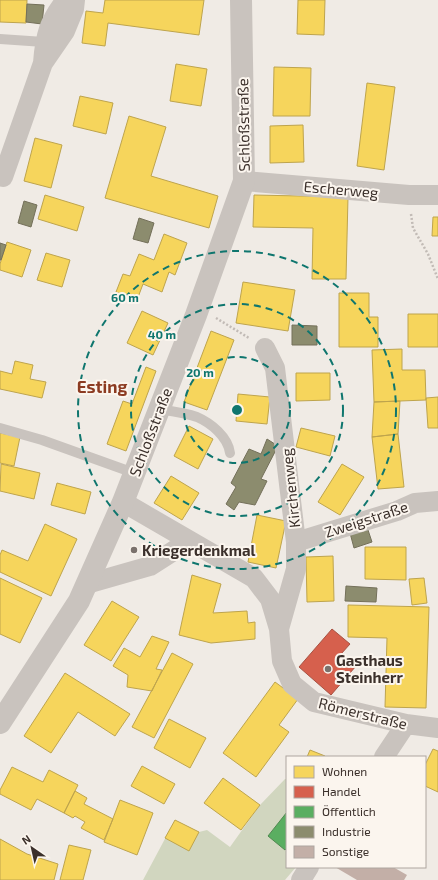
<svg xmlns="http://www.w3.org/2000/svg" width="438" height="880" viewBox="0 0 438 880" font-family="'Exo 2',sans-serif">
  <rect width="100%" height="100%" fill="#f0ebe5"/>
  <!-- green -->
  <path fill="#d1d6bf" d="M285,779H287V867H296L285,880H143L175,820L199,832L207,830L230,847L260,805Z"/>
  <!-- homes -->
  <path fill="#f6d55c" stroke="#bea44d" d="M0,0H27L26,23L0,22Z
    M105,0H204L199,35L108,23L105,46L82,43L86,11L103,13Z
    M298,0H325L324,35L297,34Z
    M176,64L207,69L201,106L170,101Z
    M274,67L311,68L310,116H273Z
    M367,83L395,87L384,170L357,166Z
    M80,96L113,103L106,134L73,126Z
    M129,116L166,127L151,176L218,196L209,228L105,198Z
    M303,125L304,162L270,163V126Z
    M35,138L62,145L51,188L24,181Z
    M45,195L84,207L77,231L38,219Z
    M254,195L348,197L346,279H312L313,228L253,227Z
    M433,217H438V236H432Z
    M164,234L187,243L175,275L169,272L162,292L143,284L137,300L116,292L123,274L130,276L139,254L154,260Z
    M7,242L31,250L22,277L0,270V264Z
    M46,253L70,260L62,287L37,280Z
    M243,282L295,290L288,331L236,323Z
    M339,293H369V317H378V347H339Z
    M142,311L168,323L153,355L127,343Z
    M408,314H438V347H408Z
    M211,331L234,340L207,410L184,402Z
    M402,349V370H425L426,400L374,402L372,350Z
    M15,361L33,365L30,379L46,382L42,398L0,389V371L12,374Z
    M146,367L156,371L126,451L107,444L123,401L132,404Z
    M296,373H330V400L296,401Z
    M238,394L270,397L267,424L236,421Z
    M438,397V428H428L426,398Z
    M400,401L398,434L372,437L374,402Z
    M189,426L213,439L198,469L174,456Z
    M301,428L335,436L330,456L296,447Z
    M0,433L20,437L14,466L0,463Z
    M398,434L404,487L378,489L372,437Z
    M1,464L40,473L34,499L0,491Z
    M342,464L364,477L340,515L318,502Z
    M171,476L199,493L182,520L154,503Z
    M57,483L91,492L85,514L51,505Z
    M257,515L286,521L276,568L248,562Z
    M45,524L77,539L51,596L0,572V555L2,550L28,561Z
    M365,547H406V580L365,579Z
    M333,556L334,601L307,602L306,557Z
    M192,575L221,584L213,613L247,611L248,623L255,622V639L211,643L179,635Z
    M0,578L42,598L20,643L0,634Z
    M424,578L427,603L412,605L409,579Z
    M112,601L139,617L111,661L84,645Z
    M348,605L429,607L426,708L385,707L387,638L348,637Z
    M152,636L169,642L156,669L162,670L152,691L127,687L128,675L113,666L124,648L140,657Z
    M172,653L193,664L154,738L132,727Z
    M65,673L130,714L115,736L78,712L51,753L24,736Z
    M275,682L298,699L279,725L289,732L256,777L223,753Z
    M169,719L206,738L190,768L154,748Z
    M433,749L438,751V792L425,786V765Z
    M310,750L325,756L324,757H307Z
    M142,766L175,784L164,804L131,786Z
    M12,767L43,782L49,770L78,785L64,813L37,799L31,810L0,794V790Z
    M223,778L260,805L241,830L204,803Z
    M75,791L87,798L84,804L113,819L104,840L81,828L85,822L75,816L73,818L64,813Z
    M120,800L153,813L137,855L104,842Z
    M175,820L199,832L189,851L165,838Z
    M0,839L27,854L58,864L54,880H0Z
    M69,845L91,850L83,880H60Z"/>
  <!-- shops -->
  <path fill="#d6604d" stroke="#a85243" d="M332,629L350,644L341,654L356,666L331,695L299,667Z"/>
  <!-- public -->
  <path fill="#5aae61" stroke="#518851" d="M287,812V848L285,850L268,836Z"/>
  <!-- industry -->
  <path fill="#8c8c6e" stroke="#74705a" d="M27,4L44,5L42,24L26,22Z
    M24,201L37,205L31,227L18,223Z
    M139,218L154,223L148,243L133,239Z
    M0,243L6,245L1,260H0Z
    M292,325L317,326V345H292Z
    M267,439L278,446L261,479L267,481L255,505L239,502L234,510L226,504L236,487L231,483L249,449L261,454Z
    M367,527L372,542L354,548L350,533Z
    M346,586L377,588L376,602L345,601Z"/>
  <!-- building -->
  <path fill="#c3afa7" d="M335,867H393L407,875L404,880H357Z"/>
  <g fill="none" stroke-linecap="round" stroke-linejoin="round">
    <!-- path -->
    <path stroke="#c2bbb6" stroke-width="2.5" stroke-dasharray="2 2" stroke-linecap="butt" d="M411,214L413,228L428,254L438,279
      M216,318L249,338"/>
    <!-- service -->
    <path stroke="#c9c3be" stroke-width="10" d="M0,39L44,42
      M159,409C171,411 185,413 197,417C211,423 228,437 230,453
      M0,428L42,440L134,473"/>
    <!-- minor -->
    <path stroke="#c9c3be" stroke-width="20" d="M43,63C45,36 49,21 66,0
      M3,177L43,63L65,31L74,9L75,0
      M244,181L409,195H438
      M265,348L275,368L296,542V569L279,629
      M123,502L254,578L270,599L279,629L282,661L292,684L314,702L406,724L438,728
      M296,542L397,511L415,503L438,501
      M87,584L150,566L189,541
      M384,757L406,724
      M301,880L309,867"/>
    <!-- tertiary -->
    <path stroke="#c9c3be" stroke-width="22" d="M0,723L79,601L123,502L196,315L244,181L241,0"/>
  </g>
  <!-- distance rings -->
  <g fill="none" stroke="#0f766e" stroke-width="2" stroke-dasharray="7 5">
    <circle cx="237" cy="410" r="53"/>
    <circle cx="237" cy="410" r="106"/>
    <circle cx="237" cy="410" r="159"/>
  </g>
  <!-- markers -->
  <g fill="#7a716c" stroke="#fbf5ee" stroke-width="1.5">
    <circle cx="134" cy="550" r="4"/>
    <circle cx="328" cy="669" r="4"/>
  </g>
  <g text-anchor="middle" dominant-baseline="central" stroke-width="4" stroke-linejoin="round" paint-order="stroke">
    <!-- street labels -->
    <g font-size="15" fill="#3b302b" stroke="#fbf5ee">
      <text transform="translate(243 125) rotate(-91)">Schloßstraße</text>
      <text transform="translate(341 189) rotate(5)">Escherweg</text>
      <text transform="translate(150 432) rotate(-69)">Schloßstraße</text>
      <text transform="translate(290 488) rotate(-96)">Kirchenweg</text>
      <text transform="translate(366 519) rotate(-18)">Zweigstraße</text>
      <text transform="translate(363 713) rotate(14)">Römerstraße</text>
    </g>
    <!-- poi labels -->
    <g font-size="15" font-weight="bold" fill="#3b302b" stroke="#fbf5ee" text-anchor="start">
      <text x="142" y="550">Kriegerdenkmal</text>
      <text x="336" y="660">Gasthaus<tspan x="336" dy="17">Steinherr</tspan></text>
    </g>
    <!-- quarter labels -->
    <g font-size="17" font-weight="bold" fill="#8c3b22" stroke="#fbf5ee">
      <text x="102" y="386">Esting</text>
    </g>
  </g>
  <circle cx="237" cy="410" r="6" fill="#0f766e" stroke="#fbf5ee" stroke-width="2"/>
  <g font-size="12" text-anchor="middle" font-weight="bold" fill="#0f766e" stroke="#fbf5ee" stroke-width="4" stroke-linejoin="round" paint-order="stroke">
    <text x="125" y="302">60 m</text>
    <text x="162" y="339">40 m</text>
    <text x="200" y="377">20 m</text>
  </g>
  <!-- legend -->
  <rect x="286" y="756" width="140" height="112" fill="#fbf5ee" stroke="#aea6a0"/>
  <rect x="294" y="766" width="20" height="12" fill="#f6d55c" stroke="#aea6a0"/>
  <text x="322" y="776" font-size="12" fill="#3b302b">Wohnen</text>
  <rect x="294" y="786" width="20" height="12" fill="#d6604d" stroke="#aea6a0"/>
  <text x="322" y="796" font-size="12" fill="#3b302b">Handel</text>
  <rect x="294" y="806" width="20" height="12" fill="#5aae61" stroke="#aea6a0"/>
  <text x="322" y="816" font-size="12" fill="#3b302b">Öffentlich</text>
  <rect x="294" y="826" width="20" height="12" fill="#8c8c6e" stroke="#aea6a0"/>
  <text x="322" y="836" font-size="12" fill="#3b302b">Industrie</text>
  <rect x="294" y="846" width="20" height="12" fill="#c3afa7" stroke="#aea6a0"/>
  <text x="322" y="856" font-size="12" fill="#3b302b">Sonstige</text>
  <!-- north arrow -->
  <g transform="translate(32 848) rotate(326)" stroke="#fbf5ee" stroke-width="3" paint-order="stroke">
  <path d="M0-3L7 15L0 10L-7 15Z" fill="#3b302b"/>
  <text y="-6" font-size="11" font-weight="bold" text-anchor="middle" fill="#3b302b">N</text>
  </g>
</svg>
